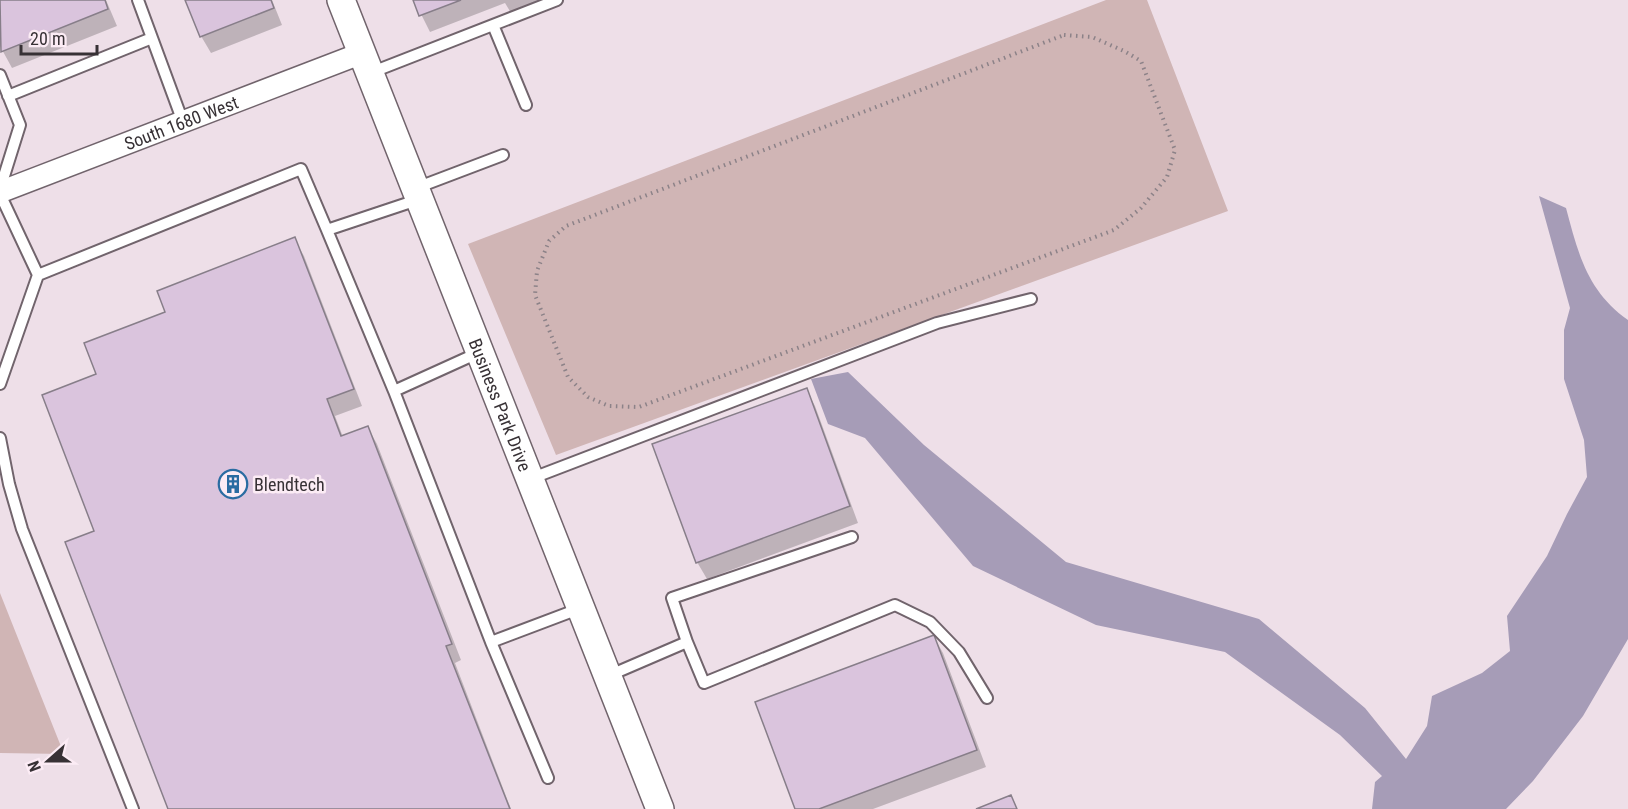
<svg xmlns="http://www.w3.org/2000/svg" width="1628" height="809" viewBox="0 0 1628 809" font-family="'Roboto Condensed',sans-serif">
  <rect width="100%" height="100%" fill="#eedfe8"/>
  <!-- green -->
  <path fill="#d0b5b5" d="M1106,0H1147L1228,211L556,455L468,244Z
    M0,593L64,754L0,753Z"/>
  <!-- water -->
  <path fill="#a69cb7" d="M1539,196L1566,208C1578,253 1587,291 1628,320V639L1583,716L1533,781L1506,809H1372L1375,782L1382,776L1340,735L1225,652L1096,625L973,566L865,438L828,424L811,379L848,372L924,445L1066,562L1259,619L1365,708L1406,759L1427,726L1432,696L1482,673L1510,651L1507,616L1547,556L1567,514L1587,477L1584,440L1564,379V330L1570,308Z"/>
  <!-- shadow -->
  <path fill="#0003" d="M0,0H106L117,26L12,68L0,46Z
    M187,0H272L282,25L211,53L201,36Z
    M414,0H548L514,18L505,3L430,32Z
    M294,239L304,256L362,406L335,416L343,437L368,428L377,444L461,660L455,663L511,809H169L96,532L98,375L167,313Z
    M806,389L815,406L858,523L707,579L697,562Z
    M934,637L943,653L986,767L873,809H797Z"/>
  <!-- building -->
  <path fill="#dac4dd" stroke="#877e89" stroke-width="1.5" d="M0,0H105L108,9L1,52Z
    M185,0H271L274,8L200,37Z
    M413,0H461L419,16Z
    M295,237L354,389L327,399L341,436L368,426L452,644L446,646L510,809H168L65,542L94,531L42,395L96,374L84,343L165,312L157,291Z
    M807,388L850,506L696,563L652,444Z
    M934,635L977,750L819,809H795L755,702Z
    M1011,795L1017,809H976Z"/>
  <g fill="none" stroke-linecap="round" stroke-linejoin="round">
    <!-- service casing -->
    <g stroke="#71646c" stroke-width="14">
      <path id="service" d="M138,0L183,122
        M493,25L526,105
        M370,73L557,0
        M0,75L20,125L0,189
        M8,96L152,38
        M416,188L503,155
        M0,194L38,275L301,169L327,230
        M480,352L394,391L491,642
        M0,384L38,275
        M394,391L327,230L420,199
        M0,438L9,484L22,529L133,809
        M530,479L937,323L1031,299
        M687,642L704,683L895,605L930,622L959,652L987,698
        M608,676L687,642L672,598L852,537
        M548,778L491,642L581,608"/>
    </g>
    <!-- minor casing -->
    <g stroke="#71646c" stroke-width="24">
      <g id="minor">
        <path id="s1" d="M0,192L362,53"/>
      </g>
    </g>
    <!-- tertiary casing -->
    <g stroke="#71646c" stroke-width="30">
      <g id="tertiary">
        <path id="s2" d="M341,0L660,809"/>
      </g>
    </g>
    <!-- path -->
    <path stroke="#8c8288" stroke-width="4" stroke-dasharray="1.5 4.5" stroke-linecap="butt" d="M1064,35L1092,37L1124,51L1141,61L1175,150L1167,177L1141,208L1114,230L639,407L609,406L588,397L568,377L535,295L537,271L549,241L566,226Z"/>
    <!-- service -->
    <use href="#service" stroke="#fff" stroke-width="10"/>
    <!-- minor -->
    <use href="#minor" stroke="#fff" stroke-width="21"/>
    <!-- tertiary -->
    <use href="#tertiary" stroke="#fff" stroke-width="27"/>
  </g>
  <!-- icons -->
  <defs>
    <g id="building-ring" transform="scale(1.5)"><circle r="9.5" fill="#fcecf5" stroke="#2a6ca2" stroke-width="1.5"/><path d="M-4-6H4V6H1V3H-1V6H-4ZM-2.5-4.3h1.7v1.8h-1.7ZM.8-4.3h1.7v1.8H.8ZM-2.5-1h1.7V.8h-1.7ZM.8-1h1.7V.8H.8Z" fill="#2a6ca2"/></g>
  </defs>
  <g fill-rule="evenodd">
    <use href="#building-ring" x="233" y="484"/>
  </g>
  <g text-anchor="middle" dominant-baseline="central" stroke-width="5" stroke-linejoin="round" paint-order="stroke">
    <!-- street labels -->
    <g font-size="18" fill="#373135" stroke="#fcecf5">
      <text stroke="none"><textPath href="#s1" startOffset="194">South 1680 West</textPath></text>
      <text stroke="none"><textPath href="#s2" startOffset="435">Business Park Drive</textPath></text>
    </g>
    <!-- poi labels -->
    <g font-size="18" fill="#373135" stroke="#fcecf5" text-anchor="start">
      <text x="254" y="484">Blendtech</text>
    </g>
  </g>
  <!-- north arrow -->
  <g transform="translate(48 761) rotate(249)" stroke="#fcecf5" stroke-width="4.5" paint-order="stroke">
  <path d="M0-4.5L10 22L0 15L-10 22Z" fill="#373135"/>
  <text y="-9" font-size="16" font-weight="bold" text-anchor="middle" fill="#373135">N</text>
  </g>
  <!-- scale -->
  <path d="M21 45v9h76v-9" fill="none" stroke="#373135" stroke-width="3"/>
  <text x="30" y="45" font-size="18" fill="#373135" stroke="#fcecf5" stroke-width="4.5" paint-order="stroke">20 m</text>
</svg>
